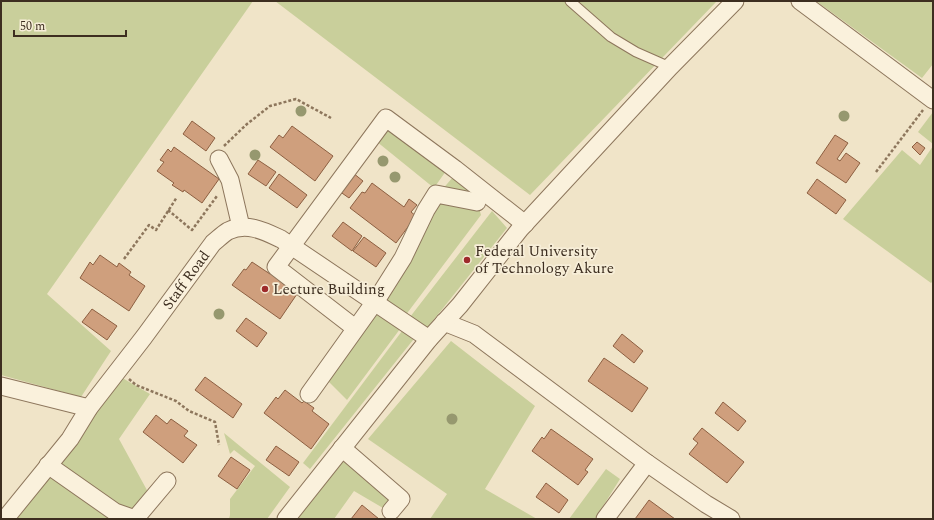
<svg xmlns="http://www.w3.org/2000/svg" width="934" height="520" viewBox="0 0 934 520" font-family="Spectral,serif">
  <rect width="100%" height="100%" fill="#f0e4c8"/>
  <!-- green -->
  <path fill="#c9cf9b" d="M1,1H253L47,294L111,351L81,397L1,375Z
    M275,1H717L530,195Z
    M816,1H933V64L922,78Z
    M933,112V144L918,132Z
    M389,127L446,171L434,188L376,141Z
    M933,146V281L931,283L843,219L902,150L920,165Z
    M453,177L479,199L441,191Z
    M439,198L479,208L481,215L405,316L378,300Z
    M492,211L507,228L424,332L410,317Z
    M374,305L403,325L347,400L325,378Z
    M405,327L417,335L310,469L303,463Z
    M451,341L535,406L485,489L537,519H430L447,494L368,439Z
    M119,376L150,394L119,439L148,492L139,505L132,509L114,506L55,462Z
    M224,433L290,487L267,519H229L230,515V499L255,466L234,450L230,454Z
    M343,454L391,499L383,508L354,491L334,519H292Z
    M606,469L620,479L595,519H569Z
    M48,474L111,519H15Z"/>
  <!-- building -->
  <path fill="#cf9f7d" stroke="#8d5f41" d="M192,121L215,138L206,151L183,134Z
    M292,126L333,156L315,181L270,147L279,135L283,138Z
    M835,135L848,143L837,159L840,161L846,153L860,163L846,183L816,163Z
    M917,142L925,148L920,155L912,147Z
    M174,147L219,179L202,203L184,190L183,192L172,185L174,183L157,171L164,162L160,160L168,149L171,152Z
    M258,160L276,172L266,186L248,174Z
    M353,173L363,181L349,198L339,191Z
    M279,174L307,195L297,208L269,188Z
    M817,179L846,200L836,214L807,193Z
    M372,183L404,207L409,199L417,205L411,212L416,216L396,243L350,208L362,192L365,193Z
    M343,222L362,236L352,251L332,236Z
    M364,237L386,253L376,267L353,251Z
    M100,255L117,267L119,263L131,272L129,275L145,286L129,311L80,278L90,262L93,265Z
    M252,262L270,274L271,272L282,280L281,282L297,294L280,319L232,285L244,269L246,270Z
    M92,309L117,326L107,340L82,322Z
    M246,318L267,333L257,347L236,331Z
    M622,334L643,351L634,363L613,346Z
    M604,358L648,388L632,412L588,381Z
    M205,377L242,404L233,418L195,390Z
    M285,390L302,403L304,401L314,408L312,411L329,424L311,449L264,413L276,397L278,399Z
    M723,402L746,421L738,431L715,413Z
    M156,415L167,424L171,419L188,431L184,436L197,445L183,463L143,432Z
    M702,428L744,462L727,483L689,454L698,443L693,439Z
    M551,429L593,459L585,470L588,472L578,485L532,451L542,437L544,439Z
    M276,446L299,462L289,476L266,460Z
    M231,457L250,470L237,489L218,476Z
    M546,483L568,500L559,513L536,497Z
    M649,500L675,519H635Z
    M362,505L379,519H351Z"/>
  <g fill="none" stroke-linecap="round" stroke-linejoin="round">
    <!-- service casing -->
    <g stroke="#8d765c" stroke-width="11">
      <path id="service" d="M570,1L611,37L636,52L670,67"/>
    </g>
    <!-- minor casing -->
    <g stroke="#8d765c" stroke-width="19">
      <g id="minor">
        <path d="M800,1L933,100"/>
        <path d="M219,159L230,180L241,227"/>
        <path d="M444,322L474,334L647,463L706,504L731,519"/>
        <path d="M355,328L276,267L386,118L455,169L525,224"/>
        <path d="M1,386L89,408"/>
        <path d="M309,394L379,296L403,258L426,210L436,194L477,202"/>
        <path d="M342,448L401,499L391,511"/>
        <path d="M48,465L115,512L135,519"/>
        <path id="s1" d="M5,519L70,439L89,408L144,337L213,243C218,239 223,234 228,231C247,222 264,231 281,239L429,339"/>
        <path d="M135,519L167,481"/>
        <path d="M286,519L429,339L460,305L520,229L670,67L735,1"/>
        <path d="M605,519L647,463"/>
      </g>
    </g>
    <!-- path -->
    <path stroke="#8d765c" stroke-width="2.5" stroke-dasharray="3 2" stroke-linecap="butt" d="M224,146L247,124L270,106L296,99L331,118
      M876,172L923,110
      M168,210L192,230L217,196
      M124,259L149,225L156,230L177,197
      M129,379L136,385L176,401L189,411L215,422L219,445"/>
    <!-- service -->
    <use href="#service" stroke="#faf1dc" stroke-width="9"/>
    <!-- minor -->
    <use href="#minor" stroke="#faf1dc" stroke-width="17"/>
  </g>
  <!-- trees -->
  <g fill="#96986f">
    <circle cx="301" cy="111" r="5.5"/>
    <circle cx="844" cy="116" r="5.5"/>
    <circle cx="255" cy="155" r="5.5"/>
    <circle cx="383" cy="161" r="5.5"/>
    <circle cx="395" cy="177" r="5.5"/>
    <circle cx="219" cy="314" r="5.5"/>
    <circle cx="452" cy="419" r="5.5"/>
  </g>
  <!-- markers -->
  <g fill="#9e2a2b" stroke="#f7eed8" stroke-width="1.5">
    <circle cx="467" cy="260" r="4"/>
    <circle cx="265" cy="289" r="4"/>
  </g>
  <g text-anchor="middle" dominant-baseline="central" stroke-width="3.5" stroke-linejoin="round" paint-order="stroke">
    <!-- poi labels -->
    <g font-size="15" fill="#3d2e20" stroke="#f7eed8" text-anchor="start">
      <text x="475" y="251">Federal University<tspan x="475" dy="17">of Technology Akure</tspan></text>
      <text x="273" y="289">Lecture Building</text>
    </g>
    <!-- street labels -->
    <g font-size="15" fill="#3d2e20" stroke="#f7eed8">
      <text stroke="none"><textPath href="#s1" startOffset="300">Staff Road</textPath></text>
    </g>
  </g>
  <!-- border -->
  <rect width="934" height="520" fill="none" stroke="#3d2e20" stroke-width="4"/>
  <!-- scale -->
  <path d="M14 30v6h112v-6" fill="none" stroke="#3d2e20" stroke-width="2"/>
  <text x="20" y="30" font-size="12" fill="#3d2e20" stroke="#f7eed8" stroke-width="3" paint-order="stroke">50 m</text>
</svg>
